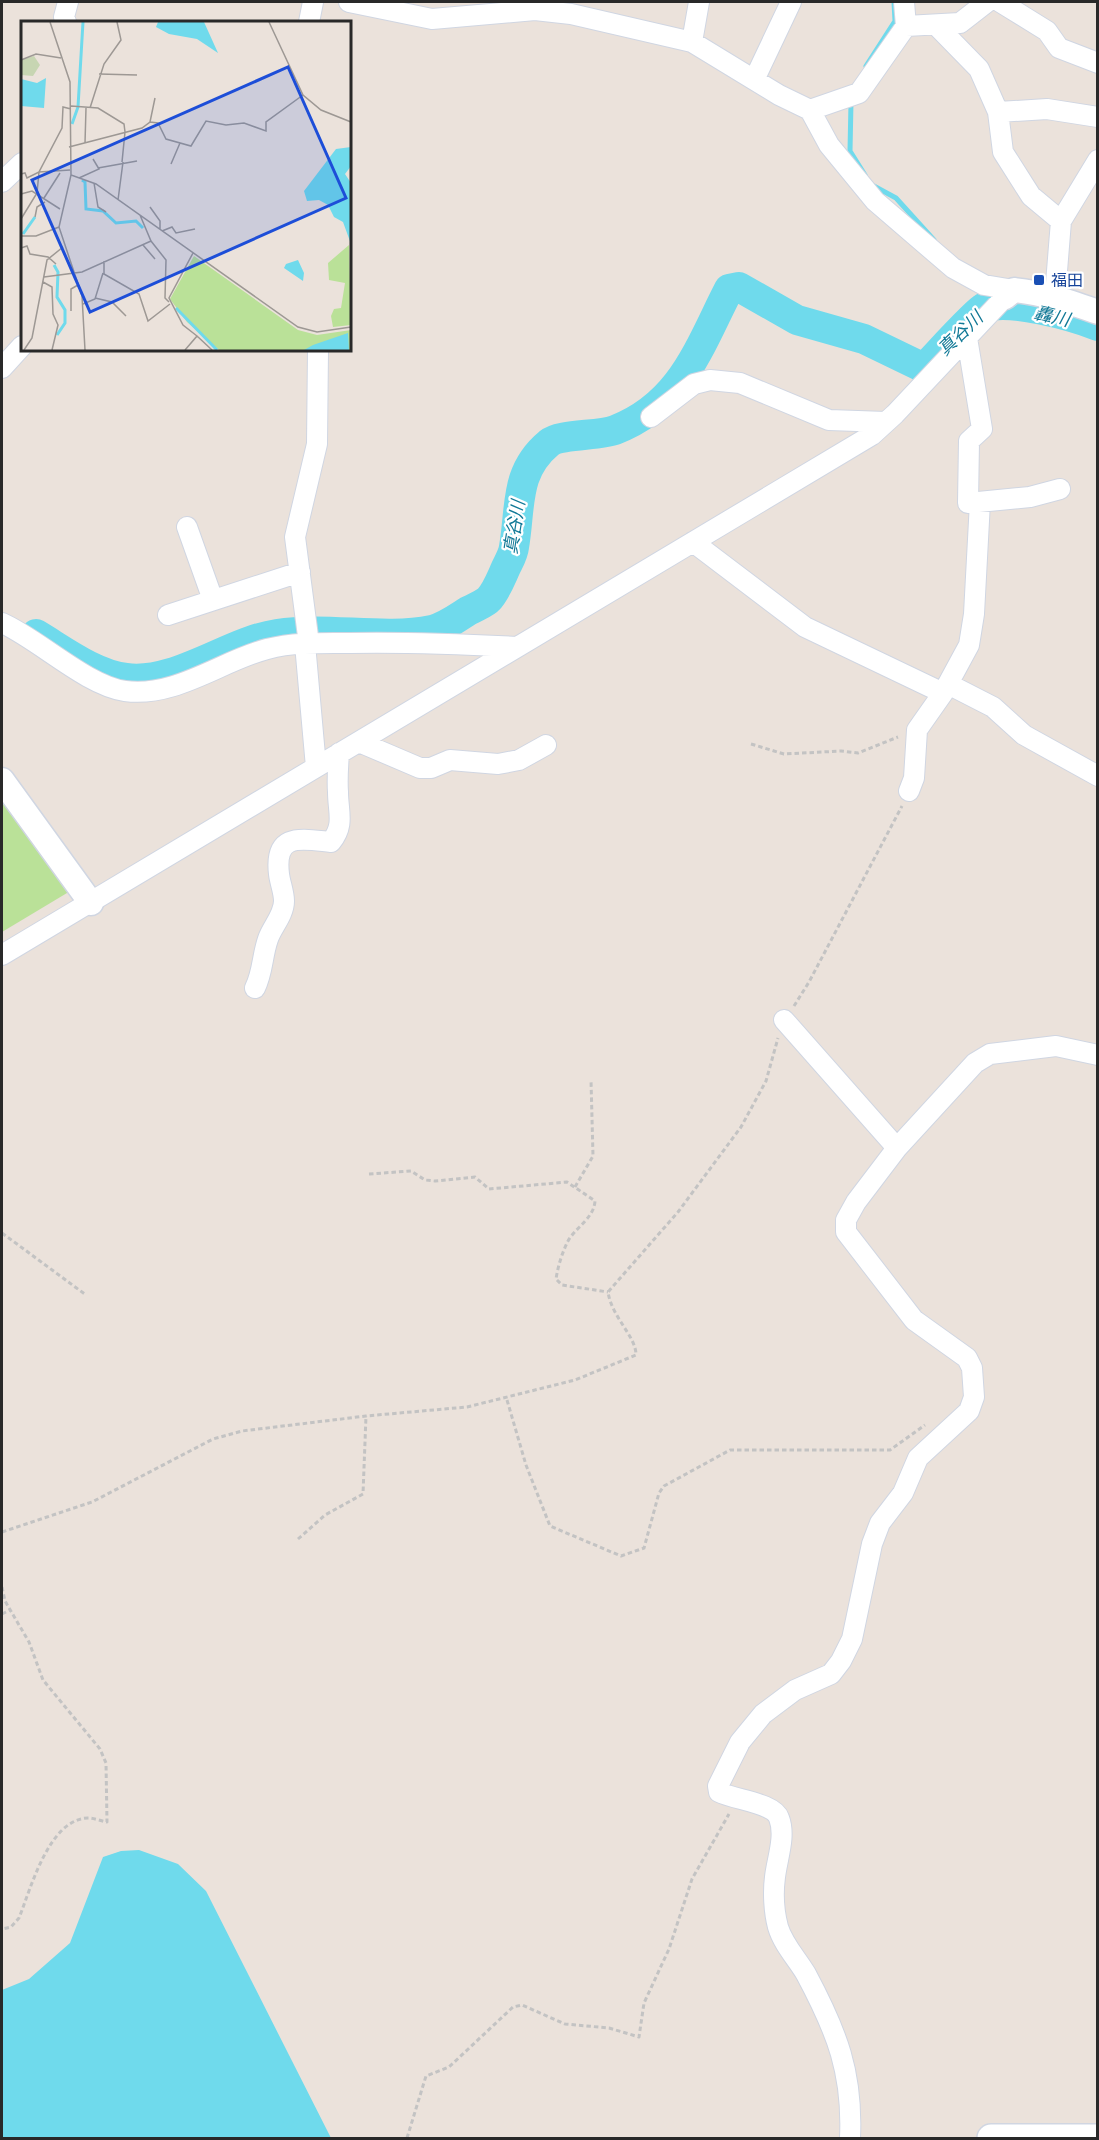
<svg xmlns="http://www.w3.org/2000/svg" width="1099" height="2140" viewBox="0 0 1099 2140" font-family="Poppins,'Noto Sans JP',sans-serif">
  <rect width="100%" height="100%" fill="#ebe2db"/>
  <!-- green -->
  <path fill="#bae198" d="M2,790L70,882L67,893L2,932Z"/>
  <!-- water -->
  <path fill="#6fdaec" d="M139,1850L178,1864L206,1891L331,2138H2V1990L29,1979L70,1943L103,1857L121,1851Z"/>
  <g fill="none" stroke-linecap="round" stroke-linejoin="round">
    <!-- stream -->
    <path stroke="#6fdaec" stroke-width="5" d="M866,66L895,21L894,2
      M851,102L850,151L865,175
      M872,185L896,198L934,240"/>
    <!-- river -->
    <path stroke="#6fdaec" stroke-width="30" d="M36,634C63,650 94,674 126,678C175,685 229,641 277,634C328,626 382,640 432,630C445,627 457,618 468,611C474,608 483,604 488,600C495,593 500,581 504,572C507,564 513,556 514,547C521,507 514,472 549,443C559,434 599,436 615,430C682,404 699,347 729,289L739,287L797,320L864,339L924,368C934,358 975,312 983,308C1008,298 1073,316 1098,326"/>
    <!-- minor casing -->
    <g stroke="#d0d6e2" stroke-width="22">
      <path id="minor" d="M349,2L432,19L535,10L571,14L692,42L779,95L810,110L829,145L875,201L953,268L984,285L1014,290
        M904,2L906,26
        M1000,2L1047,31L1059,48L1098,63
        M66,22L64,17L68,2
        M309,22L313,2
        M936,25L979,69L998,112L1003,152L1031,196L1061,221
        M692,42L699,2
        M755,78L791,2
        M810,110L859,93L906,26L960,23L987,2
        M998,112L1047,109L1098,117
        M2,182L22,163
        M1055,296L1061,221L1098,160
        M967,338L982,429L969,441L968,503L1030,497L1060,489
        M2,368L22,346
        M651,417L694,384L710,380L740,383L829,420L886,422
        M187,527L213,600
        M693,542L805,627L943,693
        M168,615L300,572
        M2,623C38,639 87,686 125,691C175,698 221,661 267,649C294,642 322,643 349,643C406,642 461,644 517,647
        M305,644L316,767
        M309,644L295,537L317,444L318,350
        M948,684L993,707L1024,735L1098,776
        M359,742L420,768H431L450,760L498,764L519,760L546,745
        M909,791L914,778L917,730L943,693L969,645L974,614L980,502
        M2,955L872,435L895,414L1005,297
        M255,988C263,972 262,956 268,939C272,927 284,915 284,901C284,892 280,883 279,874C274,832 301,839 331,842C345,825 338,812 338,792C337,779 338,766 339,753
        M784,1020L897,1148
        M850,2138C853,2073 837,2032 806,1974C797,1959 783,1944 778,1927C774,1912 773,1892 775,1877C777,1859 786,1836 779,1818C774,1803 735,1800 719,1792L718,1786L740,1742L763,1714L795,1690L831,1674L841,1661L852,1639L872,1544L880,1523L903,1493L918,1458L969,1411L974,1397L972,1368L967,1358L914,1320L846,1232V1220L856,1202L897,1148L975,1063L990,1054L1056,1046L1098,1055"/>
    </g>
    <!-- tertiary casing -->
    <g stroke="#d0d6e2" stroke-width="27">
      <path id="tertiary" d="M1005,297L1014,290C1044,293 1069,302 1098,312
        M2,780L91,903"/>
    </g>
    <!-- secondary casing -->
    <g stroke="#d0d6e2" stroke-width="30">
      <path id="secondary" d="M991,2138H1098"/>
    </g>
    <!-- path -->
    <path stroke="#c3c3c3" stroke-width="3" stroke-dasharray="4.5 3" stroke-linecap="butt" d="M751,744L784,754L841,751L858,753L898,737
      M794,1006L809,982L902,806
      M369,1174L411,1171L425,1180L435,1181L475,1177L489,1189L567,1182L595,1201C594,1218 576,1227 568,1241C562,1253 558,1266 556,1279L562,1285L608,1292
      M575,1187L593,1156L591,1080
      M2,1233L86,1295
      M507,1400L526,1465L550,1526L621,1556L644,1548L659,1493L664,1486L730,1450H890L925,1425
      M2,1532L92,1502L213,1439L242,1431L366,1416L467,1407L575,1380L636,1355C636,1336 612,1318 608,1292L678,1212L741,1127L766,1081L778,1038
      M298,1539L325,1515L363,1494L366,1416
      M2,1587L5,1601L29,1642L43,1680L100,1749L106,1763L107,1822C101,1821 94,1818 88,1818C49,1819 31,1888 19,1918L11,1927L2,1929
      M2,1614L10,1610
      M407,2138L426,2076L449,2067L513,2007L522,2005L565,2024L609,2028L639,2037L644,2003L669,1949L692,1879L729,1814"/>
    <!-- minor -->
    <use href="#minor" stroke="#fff" stroke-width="20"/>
    <!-- tertiary -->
    <use href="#tertiary" stroke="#fff" stroke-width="24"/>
    <!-- secondary -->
    <use href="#secondary" stroke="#fff" stroke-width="27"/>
  </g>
  <!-- markers -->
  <rect fill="#1a4fb4" stroke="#fff" stroke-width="2" x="1033" y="274" width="12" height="12" rx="3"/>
  <g text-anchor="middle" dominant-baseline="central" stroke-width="4.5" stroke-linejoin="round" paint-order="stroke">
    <!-- transit labels -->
    <g font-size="16" fill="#164399" stroke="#fff" text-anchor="start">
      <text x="1051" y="280">福田</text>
    </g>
    <!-- water labels -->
    <g font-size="18" font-style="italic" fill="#107896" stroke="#fff">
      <text transform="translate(1052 316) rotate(13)">轟川</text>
      <text transform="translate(960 333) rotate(-44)">真谷川</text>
      <text transform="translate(514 527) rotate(-81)">真谷川</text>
    </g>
  </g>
  <!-- overview -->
  <g transform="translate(21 21)">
    <rect width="330" height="330" fill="#ebe2db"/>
    <path d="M328,224L330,304L312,306L310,295L313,288L320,287L324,262L308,259L307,242ZM173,235L277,309L296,314L330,309V329H198L166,301L149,278Z" fill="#bae198"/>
    <path d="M13,35L19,44L12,55L0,54V39Z" fill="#c7d5b2"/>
    <path d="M137,1H183L197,32L176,18L148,13L135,6ZM25,57L23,87L0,85V58L16,62ZM330,126V145L324,153L330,162V223L322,201L313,196L307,184L298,179L286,180L283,170L315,128ZM277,239L283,252L282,260L263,247L265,243ZM327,312L328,329H283L292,324Z" fill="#6fdaec"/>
    <path fill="none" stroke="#6fdaec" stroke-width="3" d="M51,103L57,86L62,1M61,159L64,161L65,188L82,190L95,202L115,200L122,207M2,213L14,196M33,244L37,251L36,276L44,289V302L36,314M155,287L196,329"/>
    <path fill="none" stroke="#9d9894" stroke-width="1.5" d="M29,1L49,61L50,154L75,163L277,306L296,311L330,306M248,1L282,74L300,89L330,101M0,39L15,33L40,37M78,53L116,54M50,85L77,87L103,103L104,111M69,87L83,43L100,19L96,1M129,101L137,102L145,118L170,125L185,100L205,104L223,102L245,110V101L282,74M64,122L65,87M48,126L121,107L129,101L134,77M101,141L104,111M150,143L159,122M77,147L116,140M0,153L4,152L6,157L18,151L49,149M50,154L38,206L61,275L64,329M58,157L78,148L72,138M73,162L77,186L85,191M0,173L11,170L39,188M23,177L39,152M97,179L102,141M129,186L139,200V208M119,194L130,220L145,239L144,277L148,281M14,196L16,186L24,181M0,198L16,172L18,151L41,107L42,86L50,88M141,210L151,206L155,212L174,208M0,215H15L38,206M122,224L134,238M0,227L6,225L9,233L27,236L35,243M83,240V253L118,273L127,300L149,283M23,256L61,251L130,220M22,261L31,266L32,293L37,304L31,329M74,277L91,281L105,295M62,283L74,278L82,252M50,290V268L57,264M176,315L191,329M3,329L11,317L26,239L42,226M164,329L176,315L162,304L148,277L172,232"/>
    <path fill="#1d4ed8" fill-opacity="0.15" stroke="#1d4ed8" stroke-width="3" d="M267,46L325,177L69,291L11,159Z"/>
    <rect width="330" height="330" fill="none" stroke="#292929" stroke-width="3"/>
  </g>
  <!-- border -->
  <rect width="1099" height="2140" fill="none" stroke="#292929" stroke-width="6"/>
</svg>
